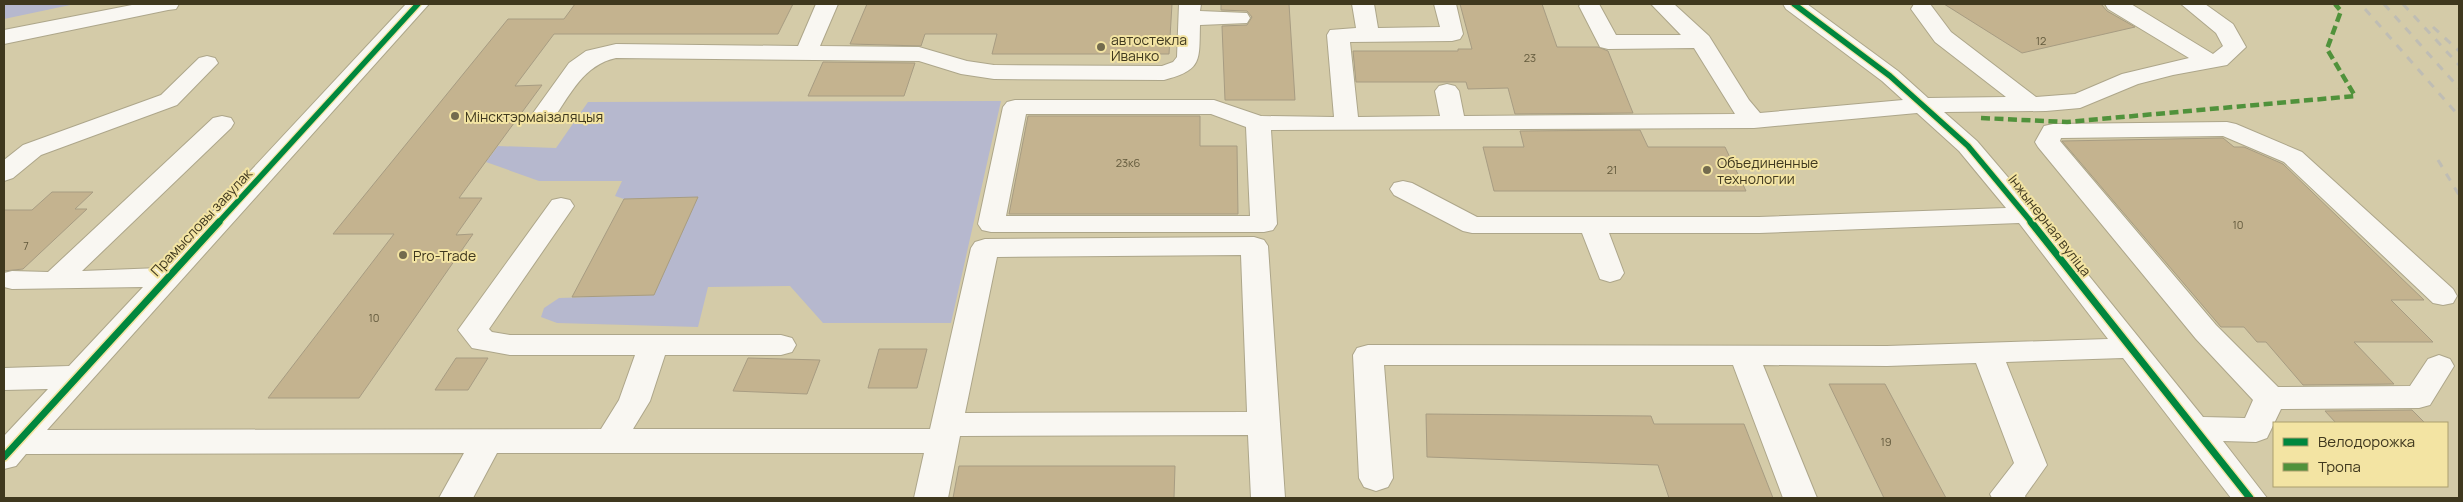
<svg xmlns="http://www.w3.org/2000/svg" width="2463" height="502" viewBox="0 0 2463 502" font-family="Manrope,sans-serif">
  <rect width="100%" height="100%" fill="#d4cba8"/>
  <!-- green -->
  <path fill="#b6b8ce" d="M4,4H75L4,19Z
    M1001,101L951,323H823L790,286L708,287L698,327L557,323L541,317L544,308L559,298L654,295L698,197L624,199L615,196L622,181H539L486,162L498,146L556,148L588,102Z"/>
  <!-- building -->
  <path fill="#c4b38f" stroke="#a79c82" d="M575,4H793L778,34H554L515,86L542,85L459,198H482L456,235L473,234L359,398H268L394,234H333L508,19H564Z
    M867,4H1172L1169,54H992L997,34H925L921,46L850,44Z
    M1221,4H1289L1295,100H1225L1222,26L1247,25L1252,17L1247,11L1221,10Z
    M1460,4H1542L1557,47H1598L1608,51L1633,113L1515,114L1508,88L1468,89L1466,82H1356L1353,51H1458V49H1472Z
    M1944,4H2101L2107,11L2135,27L2022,53Z
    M823,62L915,63L904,96H808Z
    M1028,116H1200V146H1237L1238,214H1009Z
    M1640,130L1648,147H1725L1746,191H1494L1483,147H1524L1520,131Z
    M2223,138L2234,147H2244L2283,164L2424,300H2391L2433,342H2354L2394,384L2303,385L2266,342H2257L2244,327H2221L2062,141Z
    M52,192H93L75,209H87L23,269L4,271V210H32Z
    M698,197L654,295L572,297L624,199Z
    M879,349H927L917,388H868Z
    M456,358H488L468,390H435Z
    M748,358L820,360L807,394L733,391Z
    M1829,384H1885L1946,498H1884Z
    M2412,410L2425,423H2336L2325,411Z
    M1426,414L1651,416L1654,424H1744L1773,498H1669L1658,465L1427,457Z
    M959,466H1175L1174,498H953Z"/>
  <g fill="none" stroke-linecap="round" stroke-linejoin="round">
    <!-- minor casing -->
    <g stroke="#ada68a" stroke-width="2">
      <path id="minor" d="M406,4H429L47,430L601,429L619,400L635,355H510L472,348L458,330L552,200L561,198L570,200L574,206L489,329L492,332L510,335H781L792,338L796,345L792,352L781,355H665L650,401L633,429H930L971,248L975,242L985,239L1254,237L1264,240L1268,246L1285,498H1251L1248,435L960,436L948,498H914L924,453H497L473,498H439L464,453L26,454L16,466L4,469V436L48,389L4,390V368L69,366L143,287L12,289L4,287V273L12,271L48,272L213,118L222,116L231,118L234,123L231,128L82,271L160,268ZM1241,255L1247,412L965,413L997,257Z
        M816,4H838L820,46L919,47L967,61L994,65L1162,66L1173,62L1177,57L1179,4H1201L1200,11L1247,13L1250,18L1247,23L1200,25C1199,60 1203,70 1164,80L994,79L961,74L919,61L616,58C584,65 571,93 554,118L545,120L536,118L533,113L569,63L586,51L616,44L798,46Z
        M1352,4H1374L1378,28L1440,27L1434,4H1456L1463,34L1460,39L1452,41L1350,42L1358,117L1440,116L1435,91L1439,86L1447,84L1455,86L1459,91L1464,116L1735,114L1694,48L1608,49L1600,47L1579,6L1581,4H1599L1616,35H1681L1651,4H1674L1709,36L1749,100L1760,113L1903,100L1882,81L1786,9L1783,4H1807L1898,71L1928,98L2006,97L1935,42L1911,9L1914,4H1930L1951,32L2036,97L2075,94L2122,74L2189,58L2108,9L2105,4H2131L2213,54L2223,46L2216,33L2181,4H2205L2233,24L2246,47L2227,65L2173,75L2138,84L2080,108L2046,111L1944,112L1977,141L2035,209L2203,417L2245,418L2253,400L2196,339L2038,147L2035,142L2044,126L2053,124L2227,122L2236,124L2302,152L2453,289L2457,296L2453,303L2443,305L2433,303L2284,162L2223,136L2061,138L2060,141L2216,325L2278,387L2410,386L2428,359L2439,355L2450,359L2454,366L2430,405L2419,408L2281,409L2267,438L2256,442L2223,441L2267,498H2231L2123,358L2006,362L2047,465L2025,496L2026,498H1992L1990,494L2014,463L1976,363L1887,366L1763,365L1817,498H1783L1733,365H1384L1393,478L1388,487L1376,491L1364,487L1359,478L1353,355L1357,348L1368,345L1887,346L2108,339L2019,223L1759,233H1609L1624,273L1620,279L1610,282L1600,279L1582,233H1472L1463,231L1394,195L1390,189L1394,183L1403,181L1412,183L1477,217H1759L2006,208L1959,151L1917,113L1754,128L1271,130L1277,224L1273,230L1264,232H991L982,230L978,224L1003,107L1007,102L1015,100H1214L1261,116L1334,117L1327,35L1330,30L1356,28ZM1026,114H1211L1246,127L1250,216H1006Z
        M207,56L215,58L218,63L177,105L41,155L13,178L4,181V160L23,145L161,95L199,58Z"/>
    </g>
    <!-- major casing -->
    <g stroke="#ada68a" stroke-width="2">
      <path id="major" d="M137,4H179L176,9L168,10L4,44V30Z"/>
    </g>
    <!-- minor -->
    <use href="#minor" fill="#f9f7f2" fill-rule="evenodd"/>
    <!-- major -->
    <use href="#major" fill="#f9f7f2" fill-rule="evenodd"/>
    <!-- rail -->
    <path stroke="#bfbdb4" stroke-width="3" stroke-dasharray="8 8" stroke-linecap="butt" d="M2384,4L2459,88
      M2403,4L2459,65
      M2365,9L2459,116
      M2433,27L2459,51
      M2438,160L2459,195"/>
    <!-- quiet -->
    <path stroke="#50923b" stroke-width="4.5" stroke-dasharray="9 4.5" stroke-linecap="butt" d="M1981,118L2067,122L2355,96L2327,49L2341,11L2335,4"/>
    <!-- cycleway-far1 casing -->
    <g stroke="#f3e4a3" stroke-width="8">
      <path id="cycleway-far1" d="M1794,4L1890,76L1968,146L2032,223
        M218,223L418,4"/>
    </g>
    <!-- cycleway casing -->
    <g stroke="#f3e4a3" stroke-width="10">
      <path id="cycleway" d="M2031,222L2250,498
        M4,457L219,222"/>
    </g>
    <!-- cycleway-far1 -->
    <use href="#cycleway-far1" stroke="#00873e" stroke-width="5.5"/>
    <!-- cycleway -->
    <use href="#cycleway" stroke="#00873e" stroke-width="7"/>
  </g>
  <!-- markers -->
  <g fill="#736b4e" stroke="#f3e4a3" stroke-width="2">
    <circle cx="1101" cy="47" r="5"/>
    <circle cx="455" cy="116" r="5"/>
    <circle cx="1707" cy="170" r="5"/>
    <circle cx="403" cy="255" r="5"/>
  </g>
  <g text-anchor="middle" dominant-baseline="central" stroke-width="4" stroke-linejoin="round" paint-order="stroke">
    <!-- number labels -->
    <g font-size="11" fill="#61583b">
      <text x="2041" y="40">12</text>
      <text x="1530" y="57">23</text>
      <text x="1128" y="162">23к6</text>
      <text x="1612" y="169">21</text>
      <text x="2238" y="224">10</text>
      <text x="26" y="245">7</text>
      <text x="374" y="317">10</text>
      <text x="1886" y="441">19</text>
    </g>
    <!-- poi labels -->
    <g font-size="14" fill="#3f381e" stroke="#f3e4a3" text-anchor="start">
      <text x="1111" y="39">автостекла<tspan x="1111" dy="16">Иванко</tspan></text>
      <text x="465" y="116">Мінсктэрмаізаляцыя</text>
      <text x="1717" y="162">Объединенные<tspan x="1717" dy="16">технологии</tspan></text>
      <text x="413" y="255">Pro-Trade</text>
    </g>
    <!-- street labels -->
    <g font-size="14" fill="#3f381e" stroke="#f3e4a3">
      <text transform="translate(201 222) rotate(-47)">Прамысловы завулак</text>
      <text transform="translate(2050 225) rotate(52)">Інжынерная вуліца</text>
    </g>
  </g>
  <!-- border -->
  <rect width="2463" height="502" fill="none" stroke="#3f381e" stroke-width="10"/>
  <!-- legend -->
  <rect x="2273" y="422" width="175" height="65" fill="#f3e4a3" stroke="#ab9f6e"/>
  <rect x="2283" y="438" width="25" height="8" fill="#00873e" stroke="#ab9f6e"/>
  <text x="2318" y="447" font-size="15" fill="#3f381e">Велодорожка</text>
  <rect x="2283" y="463" width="25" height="8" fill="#50923b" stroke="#ab9f6e"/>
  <text x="2318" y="472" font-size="15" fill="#3f381e">Тропа</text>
</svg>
